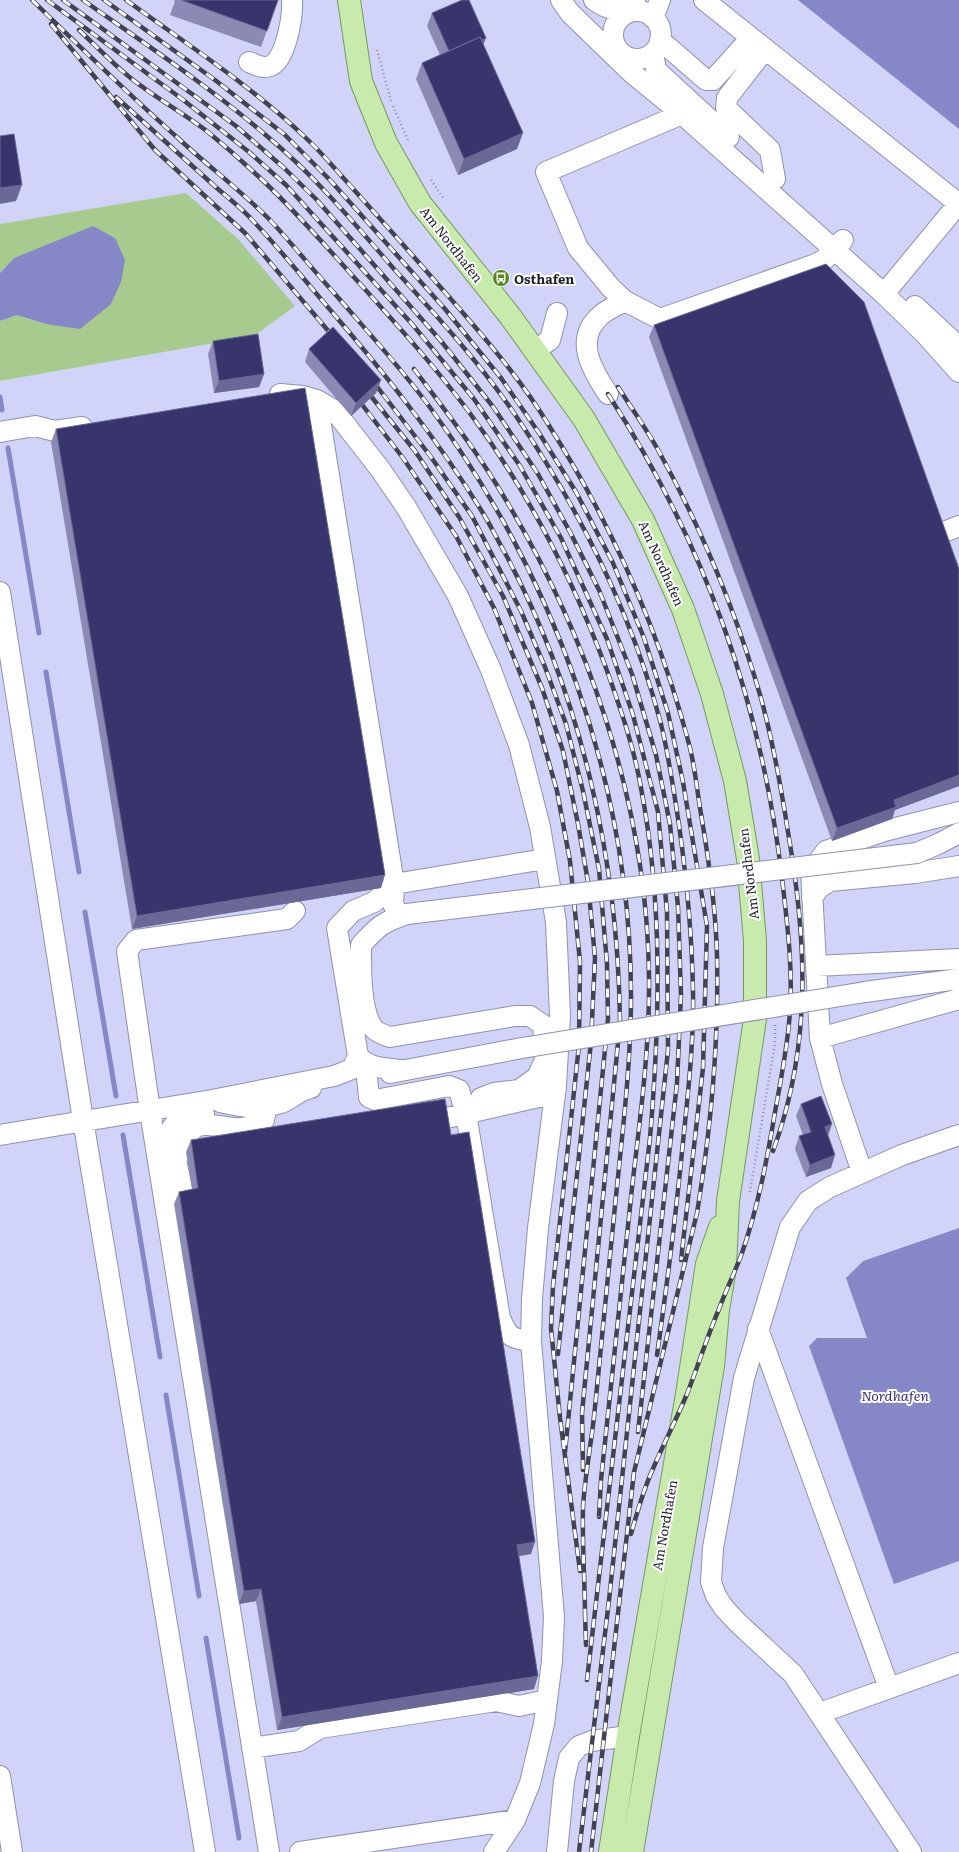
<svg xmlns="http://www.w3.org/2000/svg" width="959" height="1852" viewBox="0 0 959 1852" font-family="Literata,serif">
  <rect width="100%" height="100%" fill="#dddffe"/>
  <!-- built -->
  <path fill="#d1d3f9" d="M0,0H798L959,129V1228L862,1261L846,1278L867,1338H817L894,1584L959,1561V1852H0V381L254,336L186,194L0,224Z"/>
  <!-- green -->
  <path fill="#a7ca8e" d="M186,193L238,239L295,306L254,336L0,381V321L17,315L46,324L37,250L14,258L0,273V224Z"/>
  <!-- water -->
  <path fill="#8687c6" d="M798,0H959V129Z
    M93,226L115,238L125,260L121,282L111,304L80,329L46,324L17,315L0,321V273L14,258Z
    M959,1228V1561L894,1584L809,1346L817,1338H867L846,1278L863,1261Z"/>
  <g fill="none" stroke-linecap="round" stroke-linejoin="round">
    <!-- stream -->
    <path stroke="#8687c6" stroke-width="5" d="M0,397L2,410
      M8,448L39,633
      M46,672L79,872
      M85,912L116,1096
      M123,1135L160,1357
      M166,1395L199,1596
      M206,1638L239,1838"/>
    <!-- minor casing -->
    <g stroke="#9091ae" stroke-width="22">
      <path id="minor" d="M561,0L570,13L632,73L682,114L884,294L925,334L959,372
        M594,0C609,11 620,13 635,1
        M704,0L959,204
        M613 35a24 24 0 1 1 48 0a24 24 0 1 1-48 0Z
        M653,18L660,0
        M660,40L706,80H713L751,38
        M765,49L727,98L726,108L770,150L775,179
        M653,53L656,70L729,137
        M249,62C256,65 263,69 270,66C286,61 293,15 292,0
        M682,114L546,172L578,248L611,288L625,301L660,319L816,264L825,259L843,240
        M884,294L959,203
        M915,306L959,347
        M535,350L550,340L557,313
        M280,394L303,396L317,400L334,410L380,469L406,507L458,596L491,670L519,745L540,827L556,922L560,1015L556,1086L538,1228L532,1299L531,1341L554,1617L552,1661L544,1724L530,1783L515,1820L494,1852
        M608,394C592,370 573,339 601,315C608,309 618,305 625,301
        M317,400L394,884L393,904L398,914
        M0,432L35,426L55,431L82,427
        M944,532L959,526
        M0,592L83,1120L205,1852
        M938,844L959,833
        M812,898L819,888L830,881L915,873L959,866
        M407,914C383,922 378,926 361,945C361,967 360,1010 373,1028C377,1033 385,1035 390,1037L515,1016H530L543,1025L545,1060L537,1077L519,1090L494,1093L481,1098L475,1112
        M816,966L959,959
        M865,992L959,979
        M820,1038L959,999
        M402,1070C386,1068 369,1069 358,1056L337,928L353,911L374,902L394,884L545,859
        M390,1073L522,1048
        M367,1078L369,1097L375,1100L449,1086L459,1090L466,1114L500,1318C508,1336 510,1339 531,1341
        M220,1102C242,1107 258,1110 281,1103C292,1099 299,1090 311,1088
        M442,1119L543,1096L556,1086
        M0,1135L212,1100L334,1076L352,1069L358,1056
        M190,1151C181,1109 224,1131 243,1128C250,1127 257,1123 264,1120L267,1105
        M862,1172L832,1084L820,1038L811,871L826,851L884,831L959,812
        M185,1202L170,1132C177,1116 188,1116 204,1114
        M758,1329L889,1688
        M820,1713L959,1663
        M252,1748L299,1741L320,1728L496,1701L519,1706L547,1700
        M0,1776L12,1852
        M269,1852L150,1111L127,951L136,940L287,919L295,911
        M300,1852L515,1820
        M557,1852L564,1781L569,1758L579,1746L592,1741L628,1736
        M911,1852L793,1674L738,1623L724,1608L716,1596L711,1582L713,1548L744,1378L790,1227L808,1201L830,1187L902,1155L959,1135"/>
    </g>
    <!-- major casing -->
    <g stroke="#759a5c" stroke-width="24">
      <path id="major" d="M349,0L361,81L386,143L420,203L510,316L584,419L643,520L683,609L712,694L735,781L748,859L755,941V1019L728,1201L725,1268L718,1310L713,1366L632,1852
        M610,1852L628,1736L687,1394L707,1264L720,1227"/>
    </g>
    <!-- path -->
    <path stroke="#8f91a8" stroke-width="2.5" stroke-dasharray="1 3" stroke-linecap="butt" d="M377,50L391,101
      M393,106L408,140
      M431,180L444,199
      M750,1192L775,1043V1025"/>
    <!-- minor -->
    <use href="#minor" stroke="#fff" stroke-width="20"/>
    <!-- major -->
    <use href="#major" stroke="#c8ebad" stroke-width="22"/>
    <!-- rail casing -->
    <g stroke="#424352" stroke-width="4.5">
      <path id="rail" d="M32,0C80,47 128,94 179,139C208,166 240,190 268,218C291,242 312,269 335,294C367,331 400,367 429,406C554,576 631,784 631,996C631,1066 622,1136 615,1206C608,1273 602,1340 595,1407C592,1440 585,1474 583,1507C582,1544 585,1581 585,1617
        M47,0L182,99L249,152L286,185L412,324L474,399L520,466L561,538L607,639L633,715L658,812L667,912L668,1050L609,1600L579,1852
        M63,0L236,126L283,167L316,199L441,341L494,408L538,474L570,532L599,590L632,674L656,755L670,824L678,907L681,995L677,1083L638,1432
        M83,0C145,44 210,87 268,137C315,176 354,223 394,269C437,316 480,363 516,416C579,509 632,614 661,724C669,757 674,792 679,825C687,881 692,936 693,992C694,1042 688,1093 683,1142C676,1214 667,1285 657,1355
        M104,0L215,80L284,134L330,180L445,309L501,378L539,433L576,492L613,563L644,638L668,713L683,782L707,926L703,1068L681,1260
        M126,0C188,45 253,87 308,140C322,153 334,168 347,182C374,212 401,242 428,273C469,320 515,370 548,424C611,523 659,630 689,744C695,766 697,791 701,814C709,861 716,909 717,956C719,1042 711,1128 697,1213L634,1472L591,1852
        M51,24L155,150L245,233L336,340
        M79,30C95,45 110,61 127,75C152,96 182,112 208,132C225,146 242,161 258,176C295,210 328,249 362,286C399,327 436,368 469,412C527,490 572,577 606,668C620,707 634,747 641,788C663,903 660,1022 650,1138L587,1680
        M116,97C147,125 178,153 209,181C224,195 241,207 254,222C279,248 302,277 326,305C382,370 436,437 481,510C490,524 497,539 505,553C582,697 618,860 620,1022L582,1413L583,1470
        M414,369C441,405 469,440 493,479C586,627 647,801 649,977C650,1048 640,1118 632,1188C622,1286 611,1383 601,1480L599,1517
        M372,380L431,457L472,516L521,611L545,667L566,724L583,791L599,869L607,964L608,1019L565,1452
        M618,387C631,407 645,427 657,448C701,527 736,612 761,698C773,742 781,787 788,832C807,942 812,1045 773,1151
        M366,390L415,451L459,517L503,596L542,688L563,751L578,824L588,882L595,958L591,1042L558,1354
        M608,394C705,544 761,701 782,878C787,922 793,967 790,1011C788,1045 781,1079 775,1112C767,1160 758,1207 742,1253C735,1272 726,1290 719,1309C707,1337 698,1366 687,1394C676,1420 663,1445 652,1471C643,1491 637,1513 631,1534
        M357,398L403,458L456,536L494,608L532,703L557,791L570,861L580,962L579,1045L553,1286L551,1328L560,1418L580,1571
        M585,1613L586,1645"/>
    </g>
    <!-- rail -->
    <use href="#rail" stroke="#fff" stroke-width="3" stroke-dasharray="9" stroke-linecap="butt"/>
    <!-- minor-bridge casing -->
    <g stroke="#9091ae" stroke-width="22" stroke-linecap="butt">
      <path id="minor-bridge" d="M407,914L917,853L938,844
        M522,1048L865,992"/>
    </g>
    <!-- minor-bridge -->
    <use href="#minor-bridge" stroke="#fff" stroke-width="20"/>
  </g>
  <!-- wall -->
  <path fill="#8a8ab4" d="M173,0H278L261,47L170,15L175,1Z
    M432,13L483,44L517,149L458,175L416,79L422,63L440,55L427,26Z
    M654,325L959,569V786L895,810L892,819L832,841L649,337Z
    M213,341L264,374L259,387L214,393L208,354Z
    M309,349L381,380L376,393L351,416L305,362Z
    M56,429L381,888L132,929L51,442Z
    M801,1104L832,1124L828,1136L831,1168L806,1177L795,1149L799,1136L803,1135L796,1116Z
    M451,1135L531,1554L519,1556L534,1689L277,1730L256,1601L239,1604L174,1204L179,1192L192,1189L186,1152L191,1140Z"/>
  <!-- shaded-wall -->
  <path fill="#696897" d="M486,38L481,50L450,54Z
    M523,133L517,149L458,175L464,159Z
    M22,185L16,201L0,204V188Z
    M264,374L259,387L214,393L219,381Z
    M381,380L376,393L351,416L356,403Z
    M959,775V786L895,810L892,819L832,841L837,828L894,800Z
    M385,875L381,888L132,929L137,916Z
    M832,1124L827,1137L825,1127Z
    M835,1155L831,1168L806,1177L810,1165Z
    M535,1542L531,1554L513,1557L517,1545Z
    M261,1589L256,1601L239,1604L244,1591Z
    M538,1676L534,1689L277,1730L282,1717Z"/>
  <!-- building -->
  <path fill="#37356b" stroke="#696897" d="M181,0H278L267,31Z
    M462,0H469L486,38L482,40L480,37L449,51L432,13Z
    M480,37L523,133L464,159L422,63Z
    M14,134L22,185L0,188V136Z
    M826,264L864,302L959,569V775L894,800L896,807L837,828L654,325Z
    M333,327L381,380L356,403L309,349Z
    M258,334L264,374L219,381L213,341Z
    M305,388L385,875L137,916L56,429Z
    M821,1096L832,1124L825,1127L835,1155L810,1165L799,1136L811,1132L801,1104Z
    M445,1099L451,1135L469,1132L535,1542L517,1545L538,1676L282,1717L261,1589L244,1591L179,1192L198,1188L191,1140Z"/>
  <!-- icons -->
  <defs>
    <g id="bus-disc" transform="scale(0.9)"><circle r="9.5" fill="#54881f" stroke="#fff"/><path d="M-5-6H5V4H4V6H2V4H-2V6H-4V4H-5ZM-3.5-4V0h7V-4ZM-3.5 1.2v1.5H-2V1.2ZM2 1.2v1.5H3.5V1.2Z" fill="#fff"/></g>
  </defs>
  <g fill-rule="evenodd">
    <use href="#bus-disc" x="501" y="278"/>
  </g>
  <g text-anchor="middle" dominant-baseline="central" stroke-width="4" stroke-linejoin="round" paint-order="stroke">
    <!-- street labels -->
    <g font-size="13" fill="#1e1f2a" stroke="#fff">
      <text transform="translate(452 244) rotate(52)">Am Nordhafen</text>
      <text transform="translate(662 563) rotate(66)">Am Nordhafen</text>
      <text transform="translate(748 874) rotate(-97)">Am Nordhafen</text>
      <text transform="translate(664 1525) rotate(-80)">Am Nordhafen</text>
    </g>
    <!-- poi labels -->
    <g font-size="13" font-weight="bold" fill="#1e1f2a" stroke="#fff" text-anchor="start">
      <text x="514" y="278">Osthafen</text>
    </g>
    <!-- water labels -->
    <g font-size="14" font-style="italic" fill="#3b3580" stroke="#fff">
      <text x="895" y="1395">Nordhafen</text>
    </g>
  </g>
</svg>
